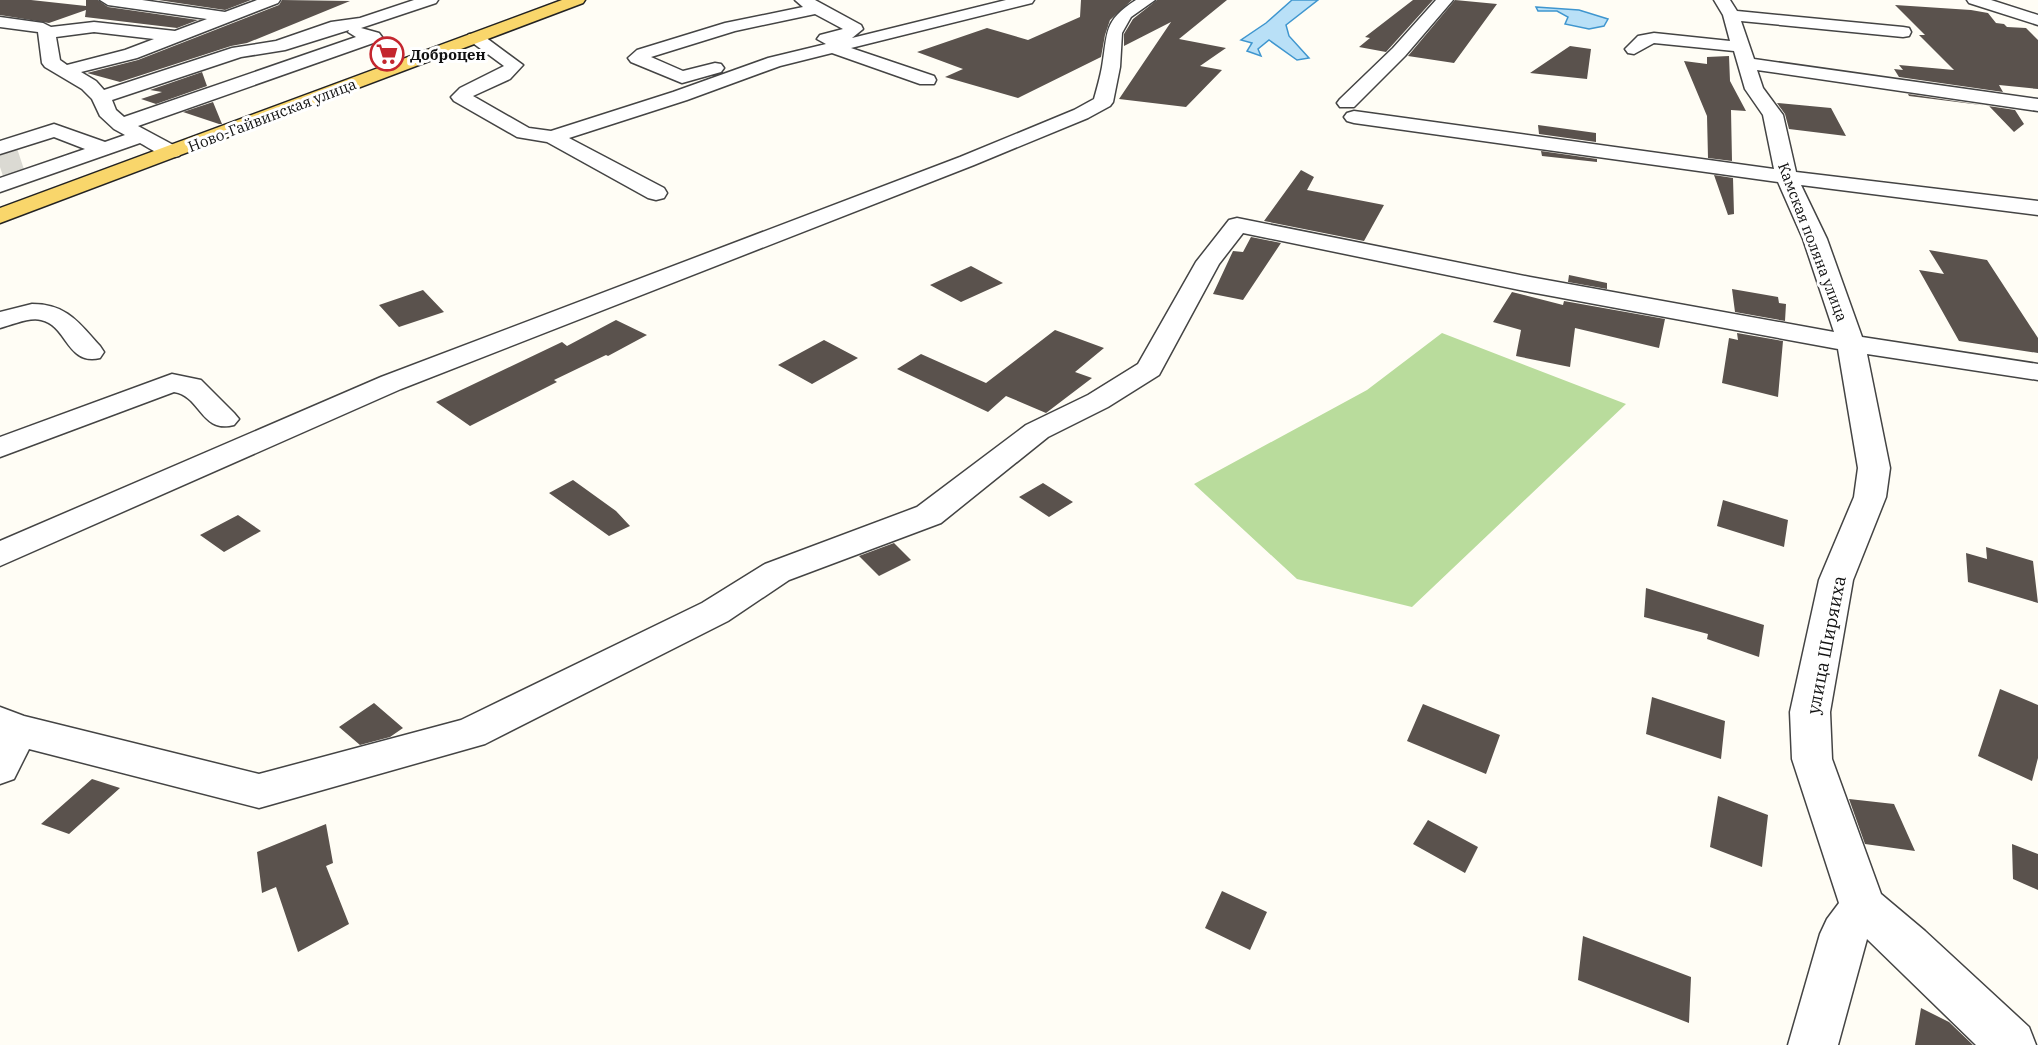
<svg xmlns="http://www.w3.org/2000/svg" width="2038" height="1045" viewBox="0 0 2038 1045" font-family="'IBM Plex Serif',serif">
  <rect width="100%" height="100%" fill="#fffdf5"/>
  <!-- forest -->
  <path fill="#b9dc9c" d="M1442,333L1626,404L1412,607L1297,579L1194,484L1367,390Z"/>
  <!-- water -->
  <path fill="#b9e0f7" stroke="#3f96cf" stroke-width="1.5" d="M1292,0H1318L1286,25L1289,36L1309,58L1297,60L1269,40L1258,49L1261,56L1247,51L1252,43L1241,40L1266,23Z
    M1536,7L1579,10L1608,19L1604,26L1589,29L1565,24L1568,17L1557,11H1538Z"/>
  <!-- building -->
  <path fill="#5a524d" d="M0,0H31L86,6V0H98L108,7L198,20L177,28L85,17L86,10L49,23L0,15Z
    M158,0H251L225,10Z
    M282,0L350,1L247,43L231,46L120,82L87,73L138,60L279,5Z
    M1081,0H1132L1110,20L1105,35L1101,57L1018,98L945,77L963,69L917,52L987,28L1028,40L1080,17Z
    M1157,0H1227L1179,39L1226,48L1200,66L1222,70L1186,107L1119,99L1171,22L1124,46V34L1133,19Z
    M1413,0H1433L1386,52L1359,47L1370,38L1365,37Z
    M1455,0L1497,4L1454,63L1408,56Z
    M1895,5L1971,10L1988,13L1996,23L2004,24L2007,27L2026,28L2038,40V89L1999,85L2003,92L1899,77L1894,69L1903,70L1899,65L1954,70L1919,35H1925Z
    M1570,46L1591,49L1587,79L1530,73Z
    M1729,56L1730,81L1746,111L1731,110L1732,161L1708,158L1707,116L1684,61L1707,64V57Z
    M202,72L207,86L156,104L141,99L162,92L150,90Z
    M1908,94L2015,110L2024,124L2014,132L1989,106L1909,96Z
    M213,102L222,124H219L183,112Z
    M1777,103L1831,108L1846,136L1789,129L1785,114Z
    M1538,125L1596,133V142L1539,134Z
    M1541,151L1597,159V162L1542,156Z
    M1301,170L1314,177L1307,190L1384,205L1364,241L1264,221Z
    M1714,175L1733,178L1734,214L1728,215Z
    M1251,237L1281,243L1243,300L1213,294L1233,251L1243,252Z
    M1929,250L1987,260L2038,338V353L1959,341L1919,270L1944,274Z
    M971,266L1003,283L961,302L930,285Z
    M1569,275L1607,283V289L1568,282Z
    M1732,289L1778,297L1779,303L1786,304L1785,321L1735,312Z
    M423,290L444,312L399,327L379,305Z
    M1512,292L1563,305L1564,301L1665,319L1659,348L1575,328L1570,367L1516,356L1521,330L1493,322Z
    M616,320L647,335L608,356L606,355L554,380L557,382L470,426L436,402L562,342L567,346Z
    M1055,330L1104,348L1075,372L1092,378L1046,413L1006,396L988,412L897,369L921,354L986,383Z
    M1737,333L1783,341L1778,397L1722,383L1729,338L1738,340Z
    M824,340L858,358L812,384L778,365Z
    M573,480L616,511L630,526L609,536L549,493Z
    M1043,483L1073,502L1049,517L1019,497Z
    M1723,500L1788,520L1784,547L1717,526Z
    M238,515L261,531L224,552L200,535Z
    M894,543L911,560L879,576L859,556Z
    M1986,547L2033,561L2038,603L1968,582L1966,553L1987,559Z
    M1646,588L1764,625L1759,657L1707,639L1708,634L1644,617Z
    M2000,689L2038,705V758L2032,781L1978,756Z
    M1652,697L1725,721L1721,759L1646,734Z
    M374,703L403,728L390,737L360,745L339,727Z
    M1423,704L1500,735L1486,774L1407,741Z
    M92,779L120,788L69,834L41,824Z
    M1718,796L1768,815L1762,867L1710,847Z
    M1849,799L1894,804L1915,851L1865,844Z
    M1428,820L1478,847L1465,873L1413,844Z
    M326,824L333,863L326,866L349,924L298,952L276,887L262,893L257,852Z
    M2012,844L2038,854V890L2013,879Z
    M1222,891L1267,912L1250,950L1205,928Z
    M1583,936L1691,977L1689,1023L1578,980Z
    M1921,1008L1949,1022L1973,1045H1915Z"/>
  <g fill="none" stroke-linecap="round" stroke-linejoin="round">
    <!-- minor-tunnel -->
    <path stroke="#dbdad3" stroke-width="22" stroke-dasharray="22 11" stroke-linecap="butt" d="M0,167L24,159"/>
    <!-- minor casing -->
    <g stroke="#444" stroke-width="3">
      <path id="minor" d="M100,0H142L225,12L257,0H280L278,3L137,58L81,72L96,81L104,90L232,48L276,41L331,22L360,18L414,0H438L436,3L361,28L379,33L382,37L379,41L138,126L179,148L182,152L179,156C165,160 153,150 140,143L0,192V178L85,149L54,137L0,154V141L54,124L105,142L125,135L114,129L100,116L92,99L82,89L45,67L42,63L38,32L0,27V17L43,23L51,27L94,22L175,31L207,19L108,5ZM349,30L348,32L356,37L124,117L116,110L112,100L241,57L285,50ZM94,32L154,39L125,50L67,65L60,60L56,37Z
        M795,0H815L861,25L863,29L852,38L1006,0H1034L1032,3L851,48L934,76L936,80L934,84H920L832,53L780,66L687,100L569,138L664,188L667,193L664,198L656,200L648,198L547,142L517,137L454,101L451,97L460,88L504,66L466,38L469,34H481L523,65L510,79L473,96L529,128L551,131L673,92L768,58L826,44L817,39L820,35L843,29L815,14L735,31L651,57L683,71L715,63L721,64L724,68L721,72L682,83L631,62L628,58L637,50L725,23L803,7Z
        M1136,0H1155L1131,17L1122,33L1120,67L1113,102L1110,106L1088,118L974,165L401,389L0,566V541L381,377L960,157L1074,110L1094,99C1097,88 1100,78 1102,67C1108,32 1103,21 1136,0Z
        M1436,0H1453L1405,56L1354,107H1340L1337,103L1340,99L1393,48Z
        M1714,0H1730L1737,11L1903,27L1909,28L1911,32L1909,36L1903,37L1741,21L1754,59L2038,99V111L1757,70L1763,88L1783,115L1796,172L2038,201V215L1801,185L1827,239L1862,337L2038,364V380L1867,354L1890,468L1886,497L1853,580L1830,712L1832,759L1881,894L1925,931L2029,1027L2036,1045H1976L1867,939L1838,1045H1788L1820,934L1827,919L1839,903L1792,759L1790,712L1819,580L1854,497L1858,468L1838,349L1530,292L1243,233L1219,264L1159,375L1108,407L1048,437L941,523L789,580L728,621L485,744L259,808L29,749L14,779L0,784V707L24,716L259,774L461,720L702,603L765,564L917,507L1026,425L1088,395L1138,364L1196,262L1229,220L1237,218L1530,277L1834,332L1803,239L1778,182L1354,123L1347,121L1344,117L1347,113L1354,111L1774,169L1763,115L1745,89L1734,51L1654,43L1634,54L1628,53L1625,49L1638,36L1654,33L1730,41L1723,15Z
        M1967,0H1991L2038,15V25L1969,3Z
        M32,304C67,304 79,323 100,346L104,352L100,358C67,366 67,325 41,320C29,317 12,325 0,328V312Z
        M172,374L201,380L234,413L239,419L234,425C201,434 201,396 174,392L0,457V437Z"/>
    </g>
    <!-- major casing -->
    <g stroke="#222" stroke-width="3">
      <path id="major" d="M562,0H585L583,3L0,223V208Z"/>
    </g>
    <!-- minor -->
    <use href="#minor" fill="#fff" fill-rule="evenodd"/>
    <!-- major -->
    <use href="#major" fill="#f9d66b" fill-rule="evenodd"/>
  </g>
  <!-- icons -->
  <defs>
    <g id="supermarket-ring" transform="scale(1.725)"><circle r="9.5" fill="#fff" stroke="#c4262e" stroke-width="1.5"/><path d="M-6-5.5h2.5l.6 2H6L4.5 2H-2.5L-4.4-4H-6ZM-1.5 3.2a1.3 1.3 0 1 0 .1 0ZM3 3.2a1.3 1.3 0 1 0 .1 0Z" fill="#c4262e"/></g>
  </defs>
  <g fill-rule="evenodd">
    <use href="#supermarket-ring" x="387" y="54"/>
  </g>
  <g text-anchor="middle" dominant-baseline="central" stroke-width="6" stroke-linejoin="round" paint-order="stroke">
    <!-- far-poi labels -->
    <g font-size="15" font-weight="bold" fill="#111" stroke="#fff" text-anchor="start">
      <text x="410" y="54">Доброцен</text>
    </g>
    <!-- far-street labels -->
    <g font-size="15" fill="#111" stroke="#fff">
      <text transform="translate(272 115) rotate(-21)">Ново-Гайвинская улица</text>
      <text transform="translate(1813 242) rotate(69)">Камская поляна улица</text>
    </g>
    <!-- street labels -->
    <g font-size="18" fill="#111" stroke="#fff">
      <text transform="translate(1826 645) rotate(-79)">улица Ширяиха</text>
    </g>
  </g>
</svg>
